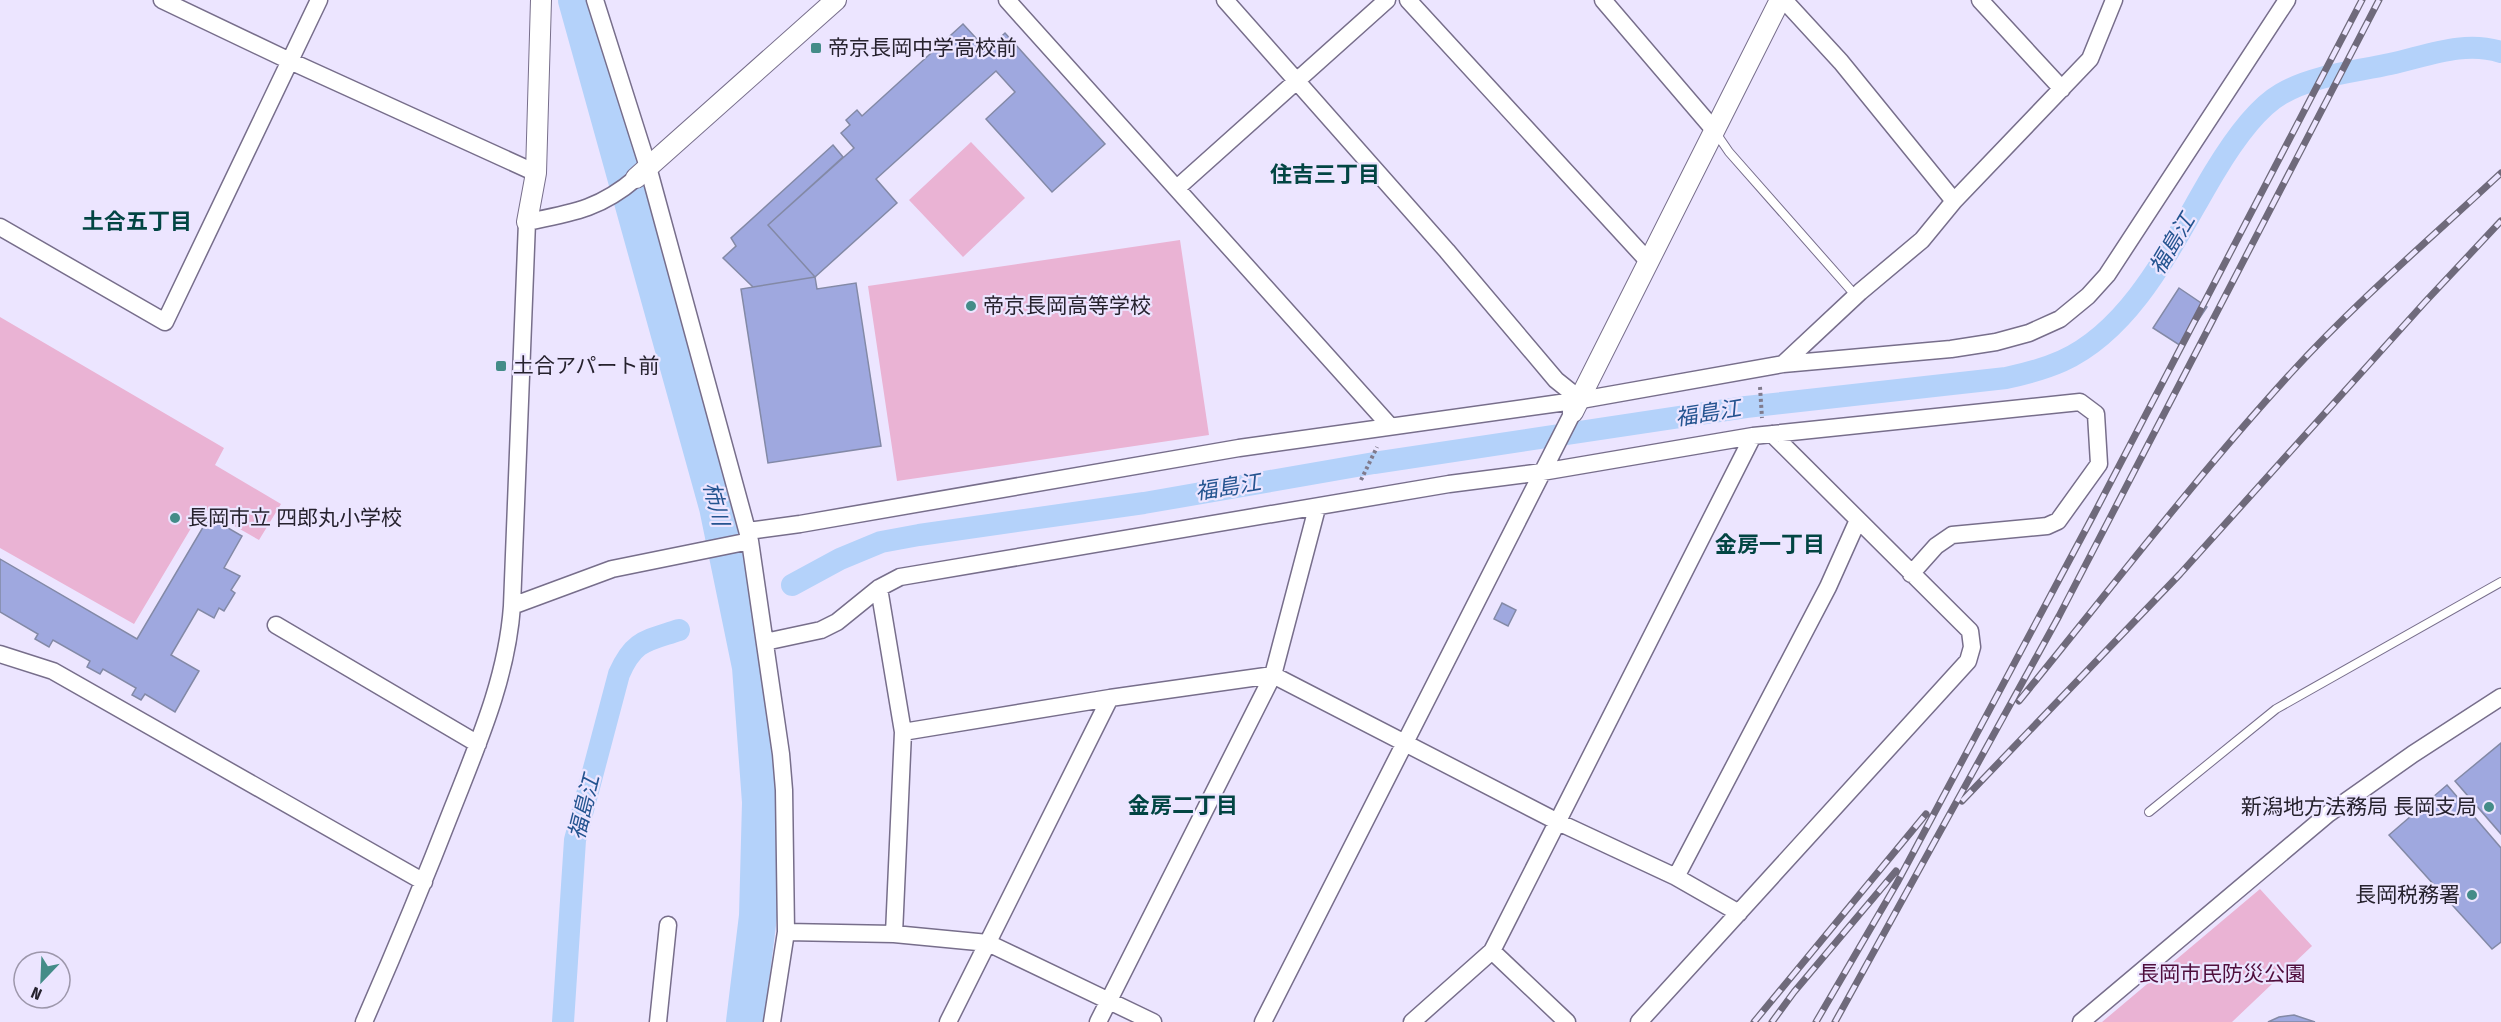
<svg xmlns="http://www.w3.org/2000/svg" width="2501" height="1022" viewBox="0 0 2501 1022" font-family="'Fira Sans Condensed','Noto Sans JP',sans-serif">
  <rect width="100%" height="100%" fill="#ece5ff"/>
  <!-- green -->
  <path fill="#eab3d4" d="M971,142L1025,198L963,257L909,200Z
    M1180,240L1209,435L897,481L868,286Z
    M0,317L224,448L215,465L281,504L259,540L203,508L134,624L0,548Z
    M2260,889L2312,946L2232,1022H2102Z"/>
  <g fill="none" stroke-linecap="round" stroke-linejoin="round">
    <!-- canal -->
    <path stroke="#b4d2fa" stroke-width="22" d="M792,585L840,559L881,542L919,535L1144,503L1374,463L1746,407L2006,378C2025,374 2044,369 2062,361C2135,328 2175,238 2214,173C2229,148 2255,109 2281,94C2313,75 2354,72 2390,64C2427,56 2464,40 2501,52
      M563,1022L575,840L619,674C634,640 646,641 679,630"/>
    <!-- river -->
    <path stroke="#b4d2fa" stroke-width="38" d="M577,0L718,507L751,667L761,802L758,916L745,1022"/>
  </g>
  <!-- building -->
  <path fill="#9fa8df" stroke="#8389a6" stroke-width="1.5" d="M963,24L987,50L1005,33L1105,144L1052,192L986,119L1015,92L996,71L876,179L897,203L815,277L768,225L854,148L841,133L850,125L846,120L857,110L862,116Z
    M833,145L843,157L768,225L815,277L753,287L723,258L736,246L731,238Z
    M815,277L817,289L856,283L881,446L768,463L741,289Z
    M2179,288L2207,307L2181,346L2153,328Z
    M209,517L242,536L224,568L240,576L231,590L235,593L224,611L219,608L214,618L198,609L171,655L199,671L175,712L145,694L141,700L132,695L136,688L103,669L100,674L87,667L90,661L53,640L49,647L35,639L38,634L0,612V559L137,639Z
    M1502,603L1516,610L1508,626L1494,619Z
    M2501,743V834L2455,781Z
    M2447,785L2501,848V942L2492,949L2389,835Z
    M2294,1015L2315,1022H2268L2279,1017Z"/>
  <g fill="none" stroke-linecap="round" stroke-linejoin="round">
    <!-- service casing -->
    <g stroke="#776e8b" stroke-width="10">
      <path id="service" d="M1716,133L1729,152L1856,296
        M2149,812L2276,709L2501,582"/>
    </g>
    <!-- minor casing -->
    <g stroke="#776e8b" stroke-width="19">
      <path id="minor" d="M162,0L290,61L536,173
        M595,0L648,167L750,541L781,754L784,790L786,932L772,1022
        M1007,0L1390,426
        M1225,0L1447,251L1556,380L1581,400
        M1408,0L1648,261
        M1603,0L1715,131
        M1784,0L1841,62L1954,201
        M1980,0L2062,89
        M1177,188L1387,0
        M0,227L165,322L319,0
        M1783,364L1860,292L1922,240L1954,201L2090,59L2114,0
        M748,531L800,524L1239,448L1581,400L1783,364L1951,349L1996,342L2029,333L2060,319L2088,296L2107,275L2287,0
        M879,588L903,732L894,934
        M512,606L612,569L750,541
        M276,625L478,744
        M765,642L821,630L837,622L879,588L900,577L1449,484L1542,472L1753,436L2080,402L2096,414L2099,464L2058,521L2047,526L1952,535L1936,546L1911,574
        M0,654L53,671L424,882
        M903,732L1110,698L1273,675L1558,822L1676,877L1739,913
        M1676,877L1828,587L1858,520
        M786,932L894,934L988,943L1153,1022
        M1492,951L1567,1022
        M364,1022C395,951 425,879 453,807C479,741 507,677 512,606L527,222C572,213 600,209 636,178
        M658,1022L668,925
        M948,1022L1110,698
        M1098,1022L1273,675L1317,508
        M1263,1022L1573,412
        M1412,1022L1492,951L1753,436
        M1639,1022L1968,661L1972,647L1970,631L1772,434
        M2081,1022L2328,814L2413,754L2501,697"/>
    </g>
    <!-- tertiary casing -->
    <g stroke="#776e8b" stroke-width="22">
      <path id="tertiary" d="M636,178L836,0
        M527,222L536,173L541,0
        M1573,412L1780,0"/>
    </g>
    <!-- path -->
    <path stroke="#807b8d" stroke-width="4" stroke-dasharray="3 3" stroke-linecap="butt" d="M1760,387L1762,418
      M1361,480L1377,447"/>
    <!-- service -->
    <use href="#service" stroke="#fff" stroke-width="8"/>
    <!-- minor -->
    <use href="#minor" stroke="#fff" stroke-width="16"/>
    <!-- tertiary -->
    <use href="#tertiary" stroke="#fff" stroke-width="20"/>
    <!-- rail casing -->
    <g stroke="#6f6a7b" stroke-width="7">
      <path id="rail" d="M2019,701C2109,591 2196,477 2291,373C2356,302 2430,239 2501,173
        M1962,801L2180,574L2425,302L2501,221
        M1754,1022L1926,814
        M1772,1022L1794,992L1896,871
        M1816,1022L1897,883L2094,514L2362,0
        M1835,1022L2059,616L2379,0"/>
    </g>
    <!-- rail -->
    <use href="#rail" stroke="#ece5ff" stroke-width="4.5" stroke-dasharray="14" stroke-linecap="butt"/>
  </g>
  <!-- markers -->
  <g fill="#448c88" stroke="#ece5ff" stroke-width="2">
    <rect x="810" y="42" width="12" height="12" rx="3"/>
    <circle cx="971" cy="306" r="6"/>
    <rect x="495" y="360" width="12" height="12" rx="3"/>
    <circle cx="175" cy="518" r="6"/>
    <circle cx="2489" cy="807" r="6"/>
    <circle cx="2472" cy="895" r="6"/>
  </g>
  <g text-anchor="middle" dominant-baseline="central" stroke-width="4.5" stroke-linejoin="round" paint-order="stroke">
    <!-- poi labels -->
    <g font-size="21" fill="#26222e" stroke="#ece5ff" text-anchor="start">
      <text x="828" y="48">帝京長岡中学高校前</text>
      <text x="983" y="306">帝京長岡高等学校</text>
      <text x="513" y="366">土合アパート前</text>
      <text x="187" y="518">長岡市立 四郎丸小学校</text>
      <text x="2477" y="807" text-anchor="end">新潟地方法務局 長岡支局</text>
      <text x="2460" y="895" text-anchor="end">長岡税務署</text>
    </g>
    <!-- park labels -->
    <g font-size="21" fill="#4f0d3c" stroke="#ece5ff">
      <text x="2222" y="974">長岡市民防災公園</text>
    </g>
    <!-- neighbourhood labels -->
    <g font-size="22" font-weight="bold" fill="#024543" stroke="#ece5ff">
      <text x="1325" y="174">住吉三丁目</text>
      <text x="137" y="221">土合五丁目</text>
      <text x="1770" y="544">金房一丁目</text>
      <text x="1183" y="805">金房二丁目</text>
    </g>
    <!-- water labels -->
    <g font-size="22" font-style="italic" fill="#245490" stroke="#ece5ff">
      <text transform="translate(2172 244) rotate(-59)">福島江</text>
      <text transform="translate(1708 413) rotate(-9)">福島江</text>
      <text transform="translate(1228 487) rotate(-9)">福島江</text>
      <text transform="translate(716 504) rotate(76)">柿川</text>
      <text transform="translate(584 807) rotate(-76)">福島江</text>
    </g>
  </g>
  <!-- north arrow -->
  <g transform="translate(42 980) rotate(203)"><circle r="28" fill="#ece5ff" stroke="#9d97ab" stroke-width="1.5"/>
  <path d="M0-4.5L10 22L0 15L-10 22Z" fill="#448c88"/>
  <text y="-9" font-size="16" font-weight="bold" text-anchor="middle" fill="#26222e">N</text>
  </g>
</svg>
